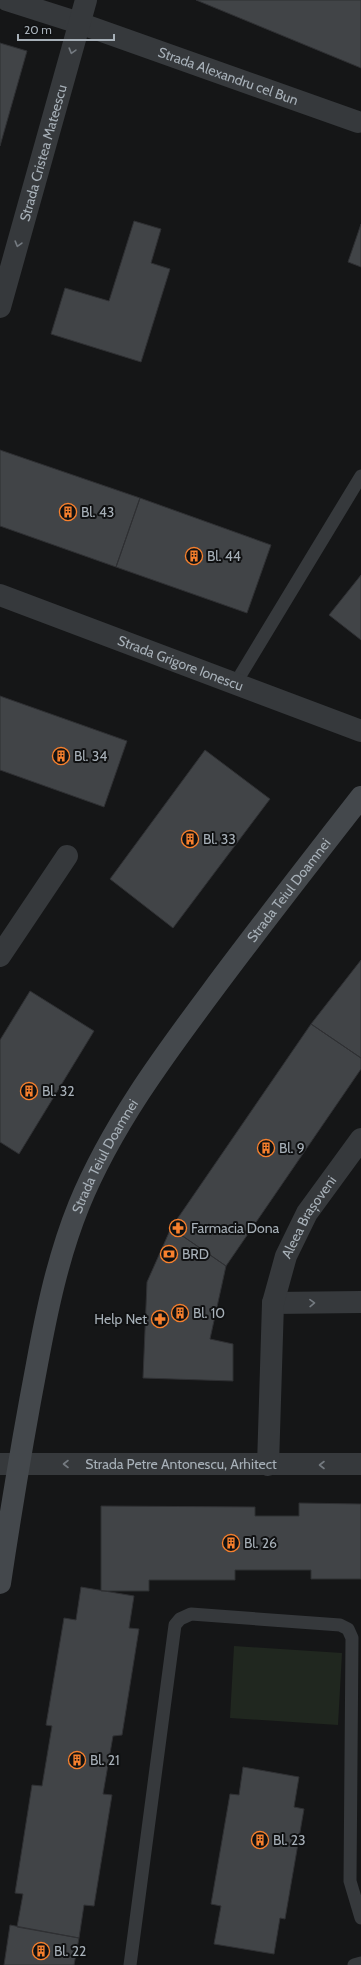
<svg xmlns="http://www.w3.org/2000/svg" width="361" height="1965" viewBox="0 0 361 1965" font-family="Cabin,sans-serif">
  <rect width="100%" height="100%" fill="#151617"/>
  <!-- green -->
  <path fill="#20271f" d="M234,1646L342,1653L338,1725L230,1718Z"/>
  <!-- building -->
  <path fill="#414447" stroke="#2f3033" d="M196,0H361V68Z
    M0,43L27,51L0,146Z
    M134,221L161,229L151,263L170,269L141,362L51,334L65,288L109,301Z
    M361,224V267L348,262Z
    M0,450L140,498L116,567L0,526Z
    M140,498L271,545L247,613L116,567Z
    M361,575V640L329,615Z
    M0,696L127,741L104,807L0,770Z
    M205,750L270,799L173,928L110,879Z
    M361,960V1058L311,1024Z
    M30,991L94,1031L19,1154L0,1142V1040Z
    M311,1024L361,1058V1069L226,1266L171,1228Z
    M171,1228L226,1266L210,1339L233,1344V1381L143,1378L147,1282Z
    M299,1503L361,1504V1579H311V1570H235V1580H149V1591H101V1506L255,1507V1516H299Z
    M81,1587L134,1596L129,1628L139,1629L122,1735L113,1736L103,1794L112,1795L94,1906L84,1905L79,1938L17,1927L23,1894L15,1893L32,1785L42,1786L52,1726L46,1725L64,1618L76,1620Z
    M243,1767L299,1777L294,1807L304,1809L285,1919L280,1918L274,1954L214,1944L221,1906L211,1904L230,1794L239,1795Z
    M10,1925L79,1938L74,1965H4Z"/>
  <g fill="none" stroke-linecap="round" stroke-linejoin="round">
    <!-- lane -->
    <path stroke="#36393c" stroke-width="13" d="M235,684L361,476
      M130,1965L175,1625L180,1619L191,1614L340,1625L348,1629L352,1638L350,1881L361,1918
      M354,1965L361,1963"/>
    <!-- street -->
    <g stroke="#36393c" stroke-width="22">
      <path id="s1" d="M7,0L79,23L358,122"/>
      <path id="s2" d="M0,307L86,0"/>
      <path id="s3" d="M0,595L361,731"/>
      <path d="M0,956L67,856"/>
      <path d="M273,1303L361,1302"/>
      <path id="s4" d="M0,1464H361"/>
      <path id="s5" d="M268,1465L273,1303L286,1256L307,1213L361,1139"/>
    </g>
    <!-- secondary -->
    <path stroke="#44484c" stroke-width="22" id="s6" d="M0,1583C11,1510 23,1437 37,1364C47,1310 58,1257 79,1205C111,1127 162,1058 212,991C261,925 311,861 361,797"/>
  </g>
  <!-- one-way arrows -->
  <defs><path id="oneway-chevron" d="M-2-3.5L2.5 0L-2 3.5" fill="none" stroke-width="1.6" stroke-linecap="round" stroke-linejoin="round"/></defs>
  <g stroke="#747a80">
    <use href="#oneway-chevron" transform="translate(72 51) rotate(106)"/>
    <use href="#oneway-chevron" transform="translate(18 244) rotate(106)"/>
    <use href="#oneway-chevron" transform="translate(312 1303) rotate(-1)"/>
    <use href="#oneway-chevron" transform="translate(66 1464) rotate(-180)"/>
    <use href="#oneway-chevron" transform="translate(322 1465) rotate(180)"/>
  </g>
  <!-- icons -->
  <defs>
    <g id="building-ring" transform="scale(0.9)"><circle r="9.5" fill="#101112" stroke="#f7802d" stroke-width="1.5"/><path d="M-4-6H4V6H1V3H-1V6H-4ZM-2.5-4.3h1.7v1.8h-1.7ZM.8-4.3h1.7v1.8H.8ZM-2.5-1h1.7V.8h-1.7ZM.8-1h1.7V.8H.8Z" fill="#f7802d"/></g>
    <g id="pharmacy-ring" transform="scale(0.9)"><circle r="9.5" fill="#101112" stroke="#f7802d" stroke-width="1.5"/><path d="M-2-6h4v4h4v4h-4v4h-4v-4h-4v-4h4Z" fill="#f7802d"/></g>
    <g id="bank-ring" transform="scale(0.9)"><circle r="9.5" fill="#101112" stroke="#f7802d" stroke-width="1.5"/><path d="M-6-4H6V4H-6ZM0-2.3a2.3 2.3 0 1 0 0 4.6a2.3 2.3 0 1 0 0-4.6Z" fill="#f7802d"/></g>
  </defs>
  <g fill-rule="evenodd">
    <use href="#building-ring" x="68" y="512"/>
    <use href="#building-ring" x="194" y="556"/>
    <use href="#building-ring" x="61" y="756"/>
    <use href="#building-ring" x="190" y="839"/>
    <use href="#building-ring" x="29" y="1091"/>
    <use href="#building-ring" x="266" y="1148"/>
    <use href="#pharmacy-ring" x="178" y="1228"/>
    <use href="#bank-ring" x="169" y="1254"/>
    <use href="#building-ring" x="180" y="1313"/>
    <use href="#pharmacy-ring" x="160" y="1319"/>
    <use href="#building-ring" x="231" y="1543"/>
    <use href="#building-ring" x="77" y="1760"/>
    <use href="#building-ring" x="260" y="1840"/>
    <use href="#building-ring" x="41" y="1951"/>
  </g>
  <g text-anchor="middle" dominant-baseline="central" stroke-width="4" stroke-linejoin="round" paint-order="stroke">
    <!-- street labels -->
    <g font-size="14" fill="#a7b0b8" stroke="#101112">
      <text stroke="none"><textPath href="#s1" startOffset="234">Strada Alexandru cel Bun</textPath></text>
      <text stroke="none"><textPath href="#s2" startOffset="160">Strada Cristea Mateescu</textPath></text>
      <text stroke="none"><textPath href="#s3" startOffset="193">Strada Grigore Ionescu</textPath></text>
      <text stroke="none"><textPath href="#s6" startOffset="766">Strada Teiul Doamnei</textPath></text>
      <text stroke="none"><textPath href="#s6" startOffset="442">Strada Teiul Doamnei</textPath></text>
      <text stroke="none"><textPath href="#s5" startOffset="256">Aleea Brașoveni</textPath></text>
      <text stroke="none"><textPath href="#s4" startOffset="181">Strada Petre Antonescu, Arhitect</textPath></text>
    </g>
    <!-- poi labels -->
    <g font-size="14" fill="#a7b0b8" stroke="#101112" text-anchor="start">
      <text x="81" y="512">Bl. 43</text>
      <text x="207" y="556">Bl. 44</text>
      <text x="74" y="756">Bl. 34</text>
      <text x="203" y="839">Bl. 33</text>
      <text x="42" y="1091">Bl. 32</text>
      <text x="279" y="1148">Bl. 9</text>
      <text x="191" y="1228">Farmacia Dona</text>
      <text x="182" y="1254">BRD</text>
      <text x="193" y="1313">Bl. 10</text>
      <text x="147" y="1319" text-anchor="end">Help Net</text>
      <text x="244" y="1543">Bl. 26</text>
      <text x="90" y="1760">Bl. 21</text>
      <text x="273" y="1840">Bl. 23</text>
      <text x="54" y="1951">Bl. 22</text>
    </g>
  </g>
  <!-- scale -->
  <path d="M18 34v6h96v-6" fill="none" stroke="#a7b0b8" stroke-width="2"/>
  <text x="24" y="34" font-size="12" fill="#a7b0b8" stroke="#101112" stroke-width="3" paint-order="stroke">20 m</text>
</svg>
